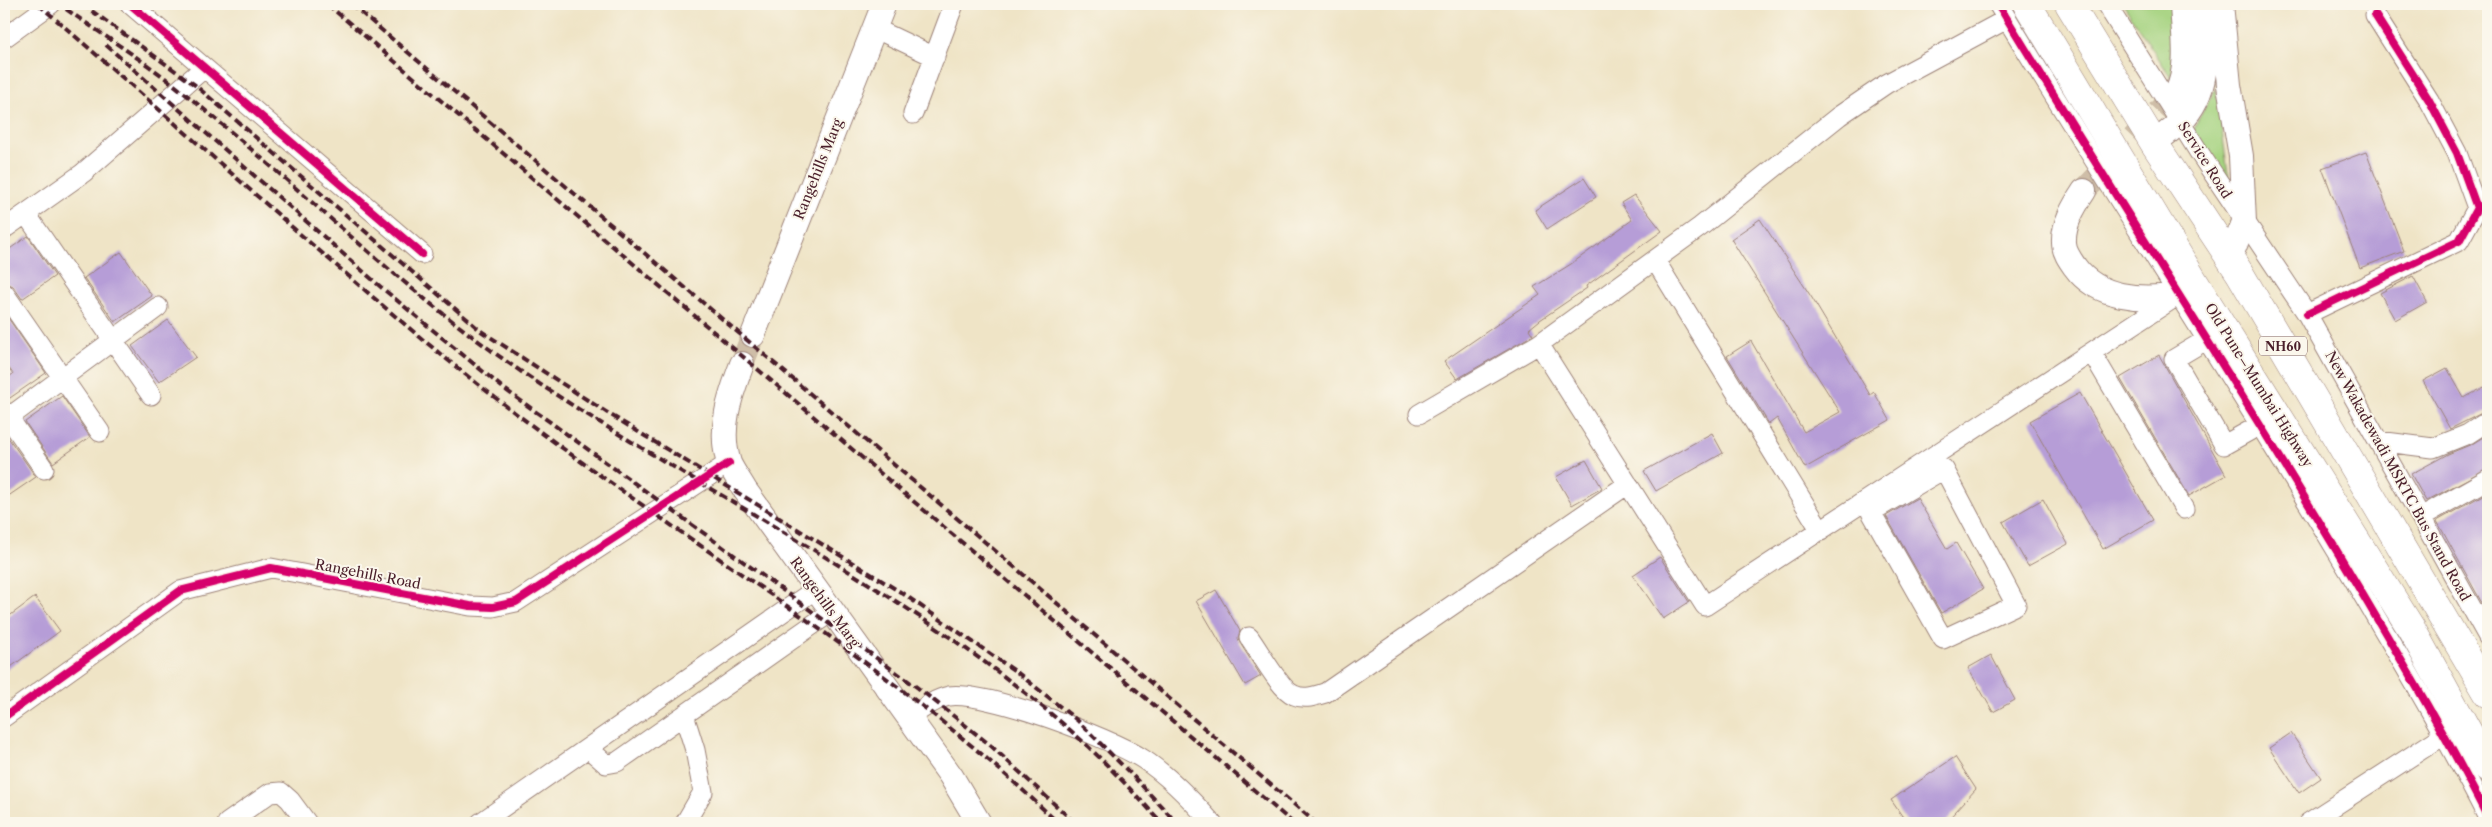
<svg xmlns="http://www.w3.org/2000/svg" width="2492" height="827" viewBox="0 0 2492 827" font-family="'Libre Caslon Text',serif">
  <rect width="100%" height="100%" fill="#fbf7ec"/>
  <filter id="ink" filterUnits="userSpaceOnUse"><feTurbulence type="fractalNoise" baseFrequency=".02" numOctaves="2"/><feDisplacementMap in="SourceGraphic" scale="10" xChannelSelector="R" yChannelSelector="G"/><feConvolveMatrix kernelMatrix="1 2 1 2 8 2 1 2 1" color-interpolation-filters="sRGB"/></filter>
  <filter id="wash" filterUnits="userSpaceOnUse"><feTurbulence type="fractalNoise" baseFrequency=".0096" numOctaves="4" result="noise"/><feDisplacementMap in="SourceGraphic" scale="20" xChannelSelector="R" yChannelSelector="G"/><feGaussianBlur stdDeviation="1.12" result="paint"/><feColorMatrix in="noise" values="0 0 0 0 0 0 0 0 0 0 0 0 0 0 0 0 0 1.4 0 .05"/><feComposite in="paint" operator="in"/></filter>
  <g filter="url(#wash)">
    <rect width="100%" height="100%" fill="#efe4c6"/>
    <!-- green -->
    <path fill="#a6d380" stroke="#787956" d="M2123,4H2171L2172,79Z
      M2216,88L2230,188L2193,129Z"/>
    <g id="blocks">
      <!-- building -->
      <path fill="#b69dd7" d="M2366,152L2404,251L2360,268L2322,168Z
        M1584,178L1596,197L1547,229L1535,210Z
        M1634,195L1662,231L1586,286L1587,288L1540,320L1529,329L1533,335L1457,379L1444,361L1540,295L1534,287L1571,264L1632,220L1621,203Z
        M1760,219L1812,298L1870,395L1874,392L1890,420L1805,468L1777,418L1769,424L1727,356L1751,341L1804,432L1840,412L1731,239Z
        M28,236L55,276L22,299L13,286L4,282V253Z
        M121,252L152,296L115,322L84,278Z
        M2413,276L2427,302L2395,320L2380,293Z
        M4,312L46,373L7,400H4V380L13,374L4,361Z
        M168,320L196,357L159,382L132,346Z
        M2159,355L2226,475L2189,496L2120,378Z
        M2447,368L2464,398L2488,385V410L2450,429L2423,381Z
        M2080,393L2153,520L2103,549L2030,421Z
        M62,396L90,437L53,463L25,422Z
        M1712,433L1723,453L1656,491L1644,471Z
        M2488,434V468L2426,501L2411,474L2448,454L2472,444Z
        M7,436L36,477L4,499V438Z
        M1586,460L1602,488L1572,505L1556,477Z
        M2488,492V614L2437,521Z
        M1917,498L1947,549L1956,543L1983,589L1941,613L1886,516Z
        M2043,499L2068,544L2028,566L2003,522Z
        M1660,557L1689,602L1663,619L1633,575Z
        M1216,590L1240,631L1238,638L1240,643L1261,676L1245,685L1196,601Z
        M35,597L60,631L4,672V620Z
        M1991,655L2015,700L1993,712L1968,668Z
        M2291,733L2321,778L2299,793L2269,748Z
        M1955,757L1976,789L1945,823H1907L1891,800Z"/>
    </g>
  </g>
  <g filter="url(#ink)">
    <use href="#blocks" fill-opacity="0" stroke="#9c8278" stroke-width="1"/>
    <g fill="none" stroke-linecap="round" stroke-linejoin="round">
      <!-- major-tunnel -->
      <path stroke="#cebda7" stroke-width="24" stroke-dasharray="24 12" stroke-linecap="butt" d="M2084,191L2177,92
        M742,364L753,335"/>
      <!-- minor casing -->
      <g stroke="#9c8278" stroke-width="21">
        <path id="minor" d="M130,4L422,254
          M1998,4C2112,193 2234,378 2347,568C2396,651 2445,733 2488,818
          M2106,4L2202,157L2307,314L2488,637
          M874,28L935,57
          M4,38L51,4
          M913,114L954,4
          M26,214L151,395
          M4,229L83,173L204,68
          M1655,260L1821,531
          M4,293L100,432
          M2307,314L2459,241L2477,208L2457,153L2429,100L2375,15
          M2206,340L2174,359L2224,445L2260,425
          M1539,344L1705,606L2177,296
          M2092,353L2184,509
          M4,411L44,469
          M1419,414L1539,344L1700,227L1839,116L1886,84L2007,19
          M4,421L158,307
          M2378,441L2433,448L2468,434L2488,421
          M1944,469L2016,605L1943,639L1871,512Z
          M2421,517L2488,479
          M1249,637C1259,650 1280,690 1294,695C1305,700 1314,696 1325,693L1628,484
          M684,715L695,750L703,792L685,823
          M4,717L180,591L271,568L470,606L493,607L516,602L729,463
          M909,718C921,710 934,699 949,696C986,691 1109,737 1143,759C1169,776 1191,799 1212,823
          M588,748L606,764L617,762L831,612
          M227,823L270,793L281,792L290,800L307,823
          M480,823L816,589
          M2308,823L2444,735"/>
      </g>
      <!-- major casing -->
      <g stroke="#9c8278" stroke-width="26">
        <path id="major" d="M2221,4L2229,85L2241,156L2244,222L2230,258
          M2177,92C2190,66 2183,32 2182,4
          M2154,143C2163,136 2173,129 2181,121C2213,88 2205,46 2203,4
          M2084,191C2074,206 2063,224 2064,243C2064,252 2070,260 2075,267C2097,298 2141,301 2176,295C2182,294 2190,287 2195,283
          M753,335L884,4
          M742,364C730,396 718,429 729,463C733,472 740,481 745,490L951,776L979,823"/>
      </g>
      <!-- highway casing -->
      <g stroke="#9c8278" stroke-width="29">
        <path id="highway" d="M2027,4L2195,283L2411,628L2488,768
          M2069,4L2154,143L2239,272L2488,694"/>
      </g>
      <!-- minor -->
      <use href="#minor" stroke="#fff" stroke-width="19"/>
      <!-- major -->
      <use href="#major" stroke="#fff" stroke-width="24"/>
      <!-- highway -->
      <use href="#highway" stroke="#fff" stroke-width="28"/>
      <!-- rail -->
      <path stroke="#4a1f2b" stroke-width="4" stroke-dasharray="8 4" stroke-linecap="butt" d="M38,4C126,80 213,157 300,234C365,290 429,347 497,399C682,542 889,660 1058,823
        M82,4L195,85L481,331L609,414L902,593L1018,673L1078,721L1132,775L1177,823
        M327,4L1293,823
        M351,4L1316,823
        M66,9C107,38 151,65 189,97C305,191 410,298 535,381C712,498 909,590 1070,730C1103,759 1133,792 1162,823
        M106,45L382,288L503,388L918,688L989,744L1075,823"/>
      <!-- cycleway casing -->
      <g stroke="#fbf7ec" stroke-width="11">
        <path id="cycleway" d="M130,4L422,254
          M1998,4C2112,193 2234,378 2347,568C2396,651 2445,733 2488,818
          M2307,314L2459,241L2477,208L2457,153L2429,100L2375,15
          M4,717L180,591L271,568L470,606L493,607L516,602L729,463"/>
      </g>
      <!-- cycleway -->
      <use href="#cycleway" stroke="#d6006c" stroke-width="8"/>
    </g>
  </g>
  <g text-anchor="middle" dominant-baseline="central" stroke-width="4" stroke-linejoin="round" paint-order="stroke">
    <!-- shield labels -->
    <rect fill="#fbf7ec" stroke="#7f6065" stroke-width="1" x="2259" y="336.5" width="48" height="19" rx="4"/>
    <g font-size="12" font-weight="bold" fill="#4a1f2b">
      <text x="2283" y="346">NH60</text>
    </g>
    <!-- street labels -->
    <g font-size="14" fill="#4a1f2b" stroke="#fbf7ec">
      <text transform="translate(2205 160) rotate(58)">Service Road</text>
      <text transform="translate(818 169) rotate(-68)">Rangehills Marg</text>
      <text transform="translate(2259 385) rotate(58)">Old Pune–Mumbai Highway</text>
      <text transform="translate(2398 476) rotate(61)">New Wakadewadi MSRTC Bus Stand Road</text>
      <text transform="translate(368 574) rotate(11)">Rangehills Road</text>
      <text transform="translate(825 602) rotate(54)">Rangehills Marg</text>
    </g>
  </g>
  <!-- margin -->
  <rect width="2492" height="827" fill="none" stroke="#fbf7ec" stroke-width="20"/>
</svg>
